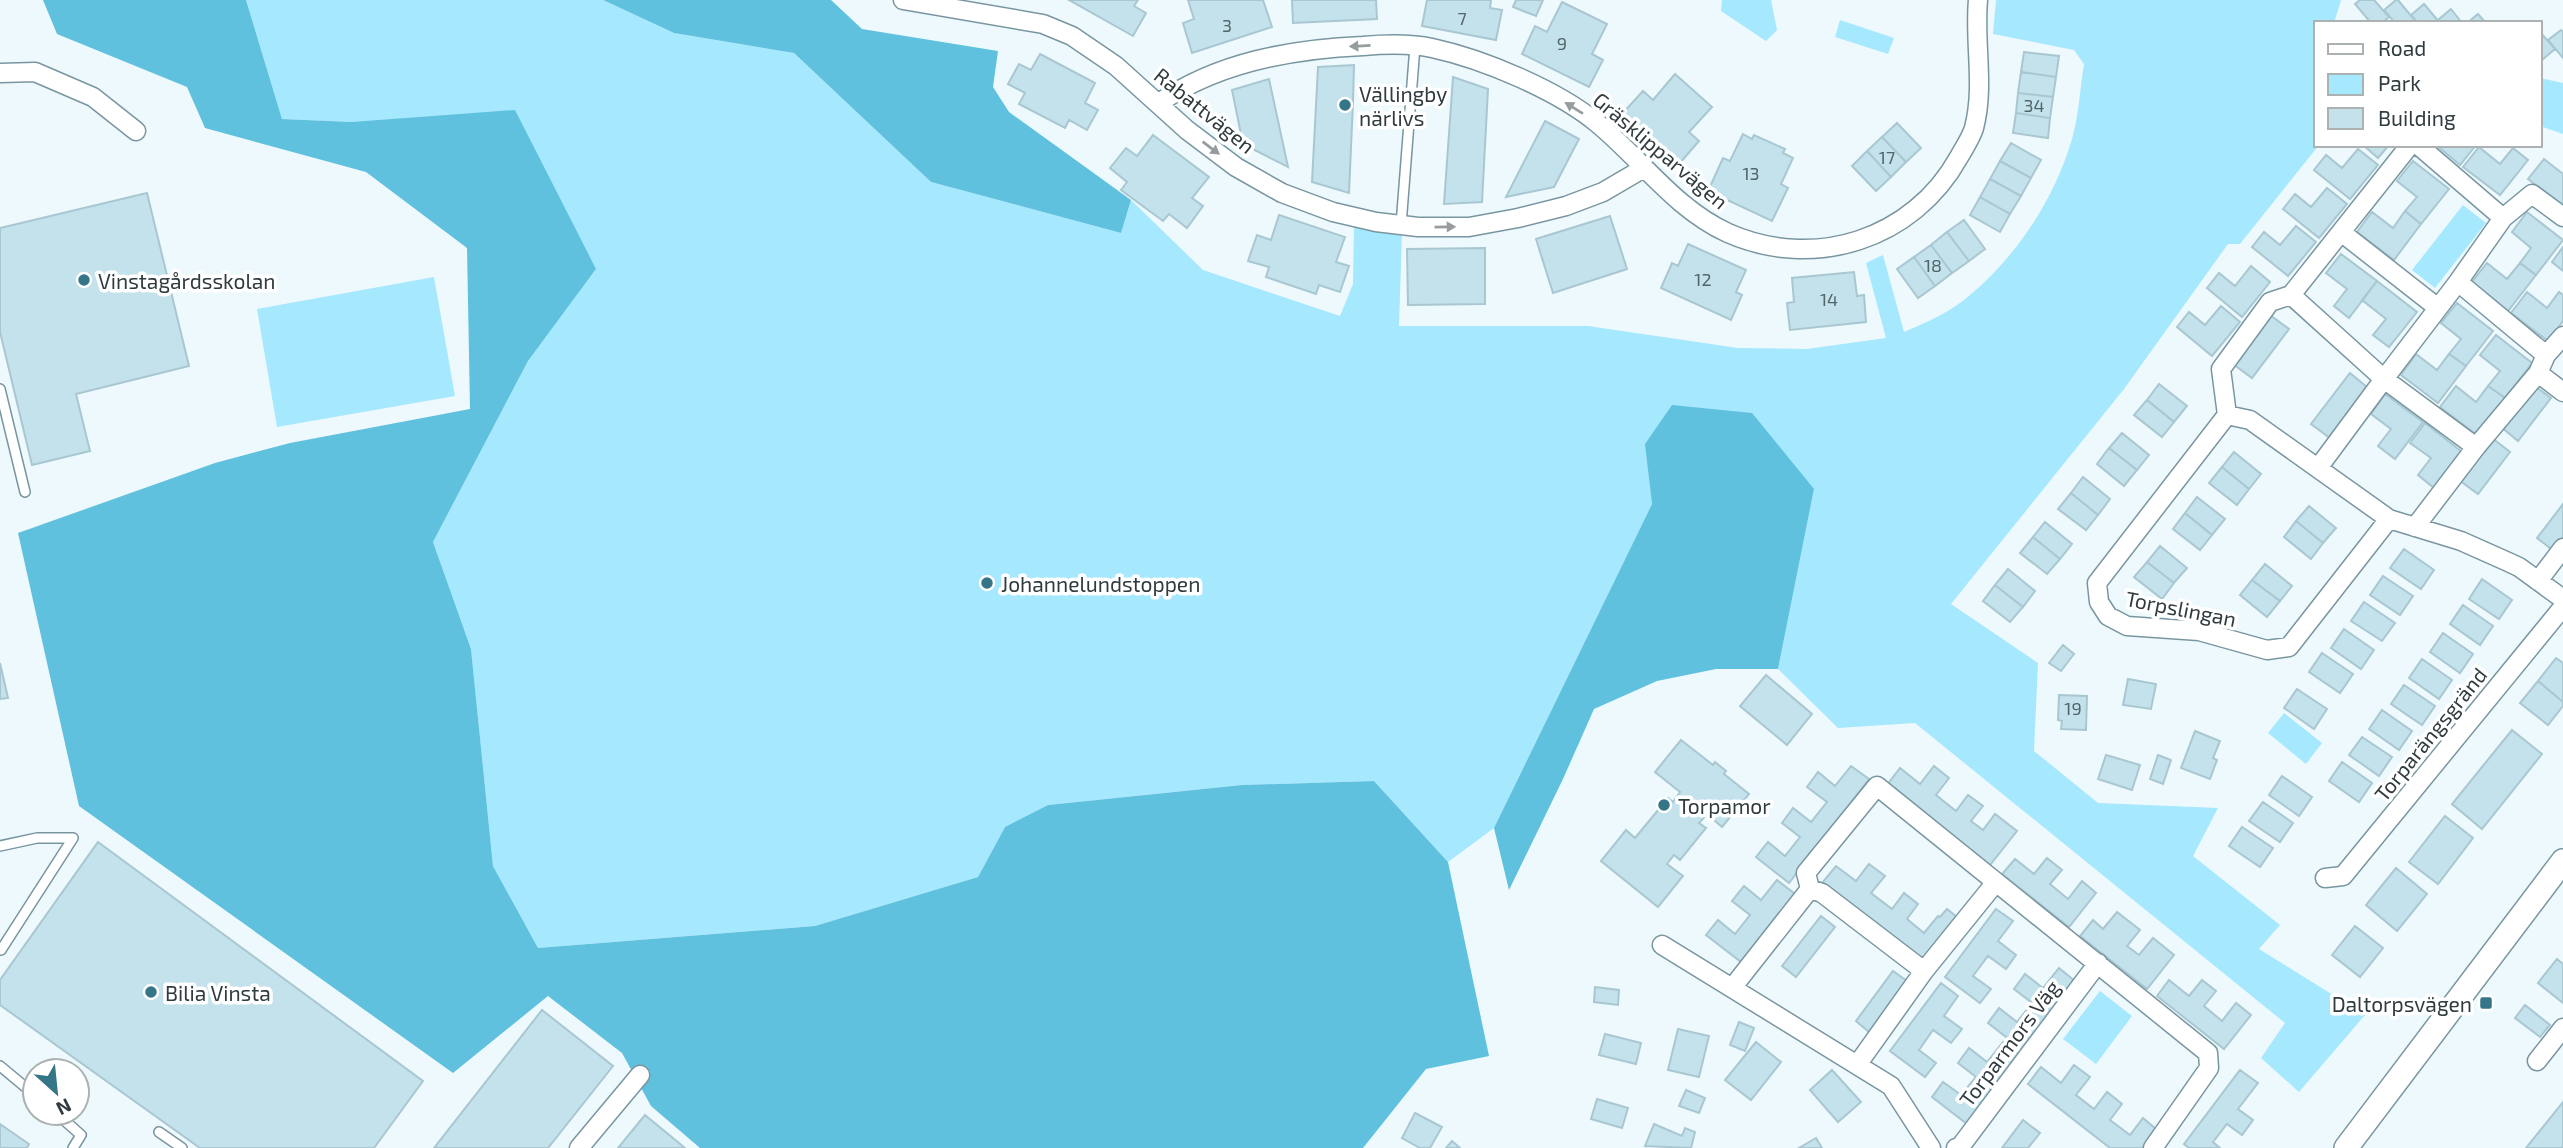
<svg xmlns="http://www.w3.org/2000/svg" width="2563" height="1148" viewBox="0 0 2563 1148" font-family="'Exo 2',sans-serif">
  <rect width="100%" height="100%" fill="#edf9fd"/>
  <!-- green -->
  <path fill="#a6e8fe" d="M246,0H603L674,33L794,53L931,182L1121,233L1131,200L1203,270L1340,316L1353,284L1354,226L1402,234L1399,326H1588L1738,348L1807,349L1886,338L1866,263L1883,255L1904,332C1927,322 1951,312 1970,295C2017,256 2055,198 2072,139C2079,115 2080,88 2084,64L2074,50L1993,34L1996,0H2341L2334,23H2316V145H2319L2240,244H2228L2124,389L1951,604L2038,663L2034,751L2098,803L2218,808L2193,856L2280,925L2259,949L2365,1015L2299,1092L2261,1058L2285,1023L1915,723L1838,728L1778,669L1814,489L1646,444L1652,504L1494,828L1448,862L1374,781L1242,785L1048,805L1005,827L978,877L815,926L538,948L493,866L471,649L433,542L528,361L596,269L352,122L282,119Z
    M1722,0H1771L1777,30L1766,41L1721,11Z
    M1840,20L1894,38L1888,54L1835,37Z
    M2540,78L2563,83V134L2540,126Z
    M2463,205L2486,223L2435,288L2412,270Z
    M434,277L455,396L277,427L257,309Z
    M2284,713L2322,743L2306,764L2268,733Z
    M2100,991L2132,1016L2096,1064L2063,1039Z"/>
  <!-- forest -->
  <path fill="#5fc1de" d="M43,0H246L282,119L352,122L515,110L596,269L528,361L433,542L471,649L493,866L538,948L815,926L978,877L1005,827L1048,805L1242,785L1374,781L1448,862L1489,1056L1426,1069L1363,1148H700L651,1106L622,1053L548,996L453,1073L79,806L18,533L215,463L290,443L470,409L467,248L366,172L205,128L187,87L57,34Z
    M603,0H831L862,29L998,51L993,87L1009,112L1131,200L1121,233L931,182L794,53L674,33Z
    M1672,405L1752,413L1814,489L1778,669H1716L1657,681L1594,709L1563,779L1509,890L1494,828L1652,504L1645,444Z"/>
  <!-- building -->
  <path fill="#c3e2ec" stroke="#a9c7d1" stroke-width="2" d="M1069,0H1138L1134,6L1146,13L1133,36Z
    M1188,0H1263L1272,27L1192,53L1183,23L1194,19Z
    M1292,0H1376L1377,19L1293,23Z
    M1427,0H1491L1490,8L1502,10L1496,40L1422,26Z
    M1516,0H1543L1536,16L1513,7Z
    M2360,0H2374L2389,17L2382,23H2371L2355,4Z
    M2396,0H2398L2417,23H2395L2384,10Z
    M1562,2L1607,24L1592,54L1603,60L1589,87L1522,54L1535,26L1547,32Z
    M2424,4L2440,23H2418L2411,15Z
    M2451,9L2462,23H2440L2438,20Z
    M2478,14L2486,23H2467Z
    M2561,30L2563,32V58L2548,40Z
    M2540,32L2555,49L2542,60L2540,59Z
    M2024,52L2059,56L2056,77L2021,72Z
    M1040,54L1095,83L1085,103L1098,110L1087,130L1069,120L1065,128L1019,104L1025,93L1008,84L1019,64L1031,70Z
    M1354,65L1353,102L1349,193L1312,182L1318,67Z
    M2021,72L2056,77L2053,97L2018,93Z
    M1675,74L1712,107L1689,132L1699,141L1679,164L1622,114L1643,91L1653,100Z
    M1453,77L1488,89L1482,202L1444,204Z
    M1269,79L1288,167L1243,144L1232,90Z
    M2018,93L2053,97L2050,118L2016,113Z
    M2016,113L2050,118L2048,138L2013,133Z
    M1545,121L1579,139L1554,187L1506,197Z
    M1897,123L1921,148L1906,162L1882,137Z
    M1743,134L1752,139L1754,135L1785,149L1783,153L1793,158L1781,184L1788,188L1772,221L1708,191L1723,158L1730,161Z
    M1153,135L1209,177L1192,198L1203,206L1187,228L1169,214L1163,221L1121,190L1127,182L1110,168L1126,148L1137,156Z
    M1882,137L1906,162L1891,177L1867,151Z
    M2011,143L2041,160L2031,178L2000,161Z
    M2363,145H2389L2378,158Z
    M2436,145H2476L2460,165Z
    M2479,147L2500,164L2513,148L2528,160L2500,195L2463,167Z
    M2358,149L2378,165L2350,199L2314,170L2326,155L2342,168Z
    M1867,151L1891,177L1876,191L1852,166Z
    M2544,159L2563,174V205L2528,179Z
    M2000,161L2031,178L2021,196L1990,179Z
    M2413,161L2449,189L2421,224L2405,211L2417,197L2397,181Z
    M1990,179L2021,196L2010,214L1980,197Z
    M2327,188L2347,204L2319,238L2283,209L2295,194L2311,207Z
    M147,193L189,366L76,394L90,451L32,465L0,332V228Z
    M1980,197L2010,214L2000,232L1970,215Z
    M2405,211L2421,224L2394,260L2357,232L2372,212L2393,228Z
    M2527,212L2563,240L2536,275L2520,263L2531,248L2512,232Z
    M1279,215L1345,237L1336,262L1349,266L1340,292L1319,285L1316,294L1266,277L1269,267L1248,261L1257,235L1271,240Z
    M1610,216L1627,269L1553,293L1536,239Z
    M1964,220L1985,249L1969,261L1947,232Z
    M2296,226L2316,242L2288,276L2252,247L2264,232L2280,245Z
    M1947,232L1969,261L1952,273L1931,245Z
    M1688,244L1746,270L1736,292L1742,295L1731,320L1661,288L1672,263L1678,266Z
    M1931,245L1952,273L1935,286L1914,257Z
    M2563,247V271L2552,262Z
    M1485,248V304L1408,305L1407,249Z
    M2341,254L2377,281L2349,318L2334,306L2347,289L2326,273Z
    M1914,257L1935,286L1918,298L1897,269Z
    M2487,263L2507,279L2520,263L2536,275L2508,311L2471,283Z
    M2251,266L2270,282L2242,317L2207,288L2219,273L2235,286Z
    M1854,272L1857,296L1864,295L1866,322L1790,330L1787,303L1794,302L1792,278Z
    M2377,281L2417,312L2389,347L2373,335L2386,319L2362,300Z
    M2527,292L2547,308L2559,292L2563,295V321L2548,341L2511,313Z
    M2457,303L2493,331L2466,366L2449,354L2461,339L2441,323Z
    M2221,306L2240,322L2212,356L2177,327L2189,312L2205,325Z
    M2270,315L2289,329L2252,378L2233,364Z
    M2496,335L2532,363L2505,398L2488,386L2500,371L2480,355Z
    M2416,354L2437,370L2449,354L2466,366L2438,403L2401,375Z
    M2350,373L2368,388L2330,438L2311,424Z
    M2159,384L2187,406L2174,422L2147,400Z
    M2532,384L2551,398L2518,441L2500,426Z
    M2456,386L2476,402L2488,386L2505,398L2477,435L2440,407Z
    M2385,394L2423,422L2395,459L2378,446L2391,429L2371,414Z
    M2147,400L2174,422L2162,437L2134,415Z
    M2425,423L2462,452L2434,488L2418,475L2431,458L2410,443Z
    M2122,433L2149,455L2137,470L2109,448Z
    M2492,438L2510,452L2478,494L2459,480Z
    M2109,448L2137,470L2124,486L2097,464Z
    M2234,452L2261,474L2249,489L2222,467Z
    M2222,467L2249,489L2237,505L2209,483Z
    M2083,477L2110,499L2098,515L2071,493Z
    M2071,493L2098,515L2086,530L2058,509Z
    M2197,497L2225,519L2212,535L2185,513Z
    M2563,504V542L2555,552L2537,538Z
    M2309,506L2336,528L2323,543L2296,521Z
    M2185,513L2212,535L2200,550L2173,529Z
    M2296,521L2323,543L2311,559L2284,537Z
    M2045,522L2072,544L2060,559L2033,537Z
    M2033,537L2060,559L2047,574L2020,553Z
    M2160,546L2187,568L2174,583L2147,562Z
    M2404,549L2434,570L2421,589L2390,568Z
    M2147,562L2174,583L2162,599L2134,577Z
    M2265,564L2292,586L2280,601L2252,580Z
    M2008,569L2035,591L2023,607L1995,585Z
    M2383,576L2413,596L2400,615L2370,595Z
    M2482,579L2512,600L2499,619L2469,599Z
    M2252,580L2280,601L2267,617L2240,595Z
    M1995,585L2023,607L2010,622L1983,601Z
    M2364,602L2395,623L2382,641L2351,621Z
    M2463,605L2493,626L2480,645L2450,624Z
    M2344,629L2374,650L2361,669L2331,648Z
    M2443,633L2473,654L2460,673L2430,652Z
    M2063,645L2074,654L2061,671L2049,663Z
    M2322,653L2353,674L2340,693L2309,672Z
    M2556,658L2563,663V702L2538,681Z
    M2422,659L2452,680L2439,699L2409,678Z
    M0,663L8,698L0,699Z
    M1766,675L1812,714L1787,745L1740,706Z
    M2128,679L2156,684L2151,709L2123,705Z
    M2538,681L2563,702V706L2548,725L2520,703Z
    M2404,685L2435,706L2422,725L2391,704Z
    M2297,689L2327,709L2314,729L2284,708Z
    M2059,695L2087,696L2086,730L2061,729L2062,721L2058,720Z
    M2382,710L2412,731L2399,750L2369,729Z
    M2512,730L2542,754L2482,829L2452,804Z
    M2195,731L2220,741L2213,758L2217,760L2210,779L2181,768Z
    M2362,737L2392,757L2379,776L2349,755Z
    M1681,740L1713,765L1715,762L1726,771L1724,774L1749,794L1722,827L1707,814L1699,823L1706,828L1680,860L1674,855L1667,864L1683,876L1658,907L1601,861L1626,830L1635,838L1668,798L1673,802L1680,792L1655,772Z
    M2106,755L2140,765L2132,790L2098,779Z
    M2158,755L2171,760L2163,784L2150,779Z
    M2342,762L2372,783L2359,802L2329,781Z
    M1851,766L1869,779L1789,883L1756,857L1768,842L1785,856L1800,837L1782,823L1793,808L1811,822L1827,802L1807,787L1818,772L1835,786Z
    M1934,766L1949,778L1936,795L1956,811L1968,795L1983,806L1971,821L1983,830L1995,814L2017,831L1990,865L1887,785L1900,768L1920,784Z
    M2282,776L2312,797L2299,816L2269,795Z
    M2263,802L2293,823L2280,842L2249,821Z
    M2445,816L2473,838L2438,884L2409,862Z
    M2242,827L2273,848L2260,867L2229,846Z
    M98,842L423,1081L374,1148H200L0,1005V980Z
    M2047,858L2062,870L2050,884L2068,899L2082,881L2096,893L2069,927L2002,874L2015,859L2034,874Z
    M1869,864L1885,876L1871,893L1892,909L1904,893L1918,904L1907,919L1924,933L1938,916L1940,917L1947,909L1959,919L1926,962L1822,883L1836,866L1856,881Z
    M2396,868L2427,894L2397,931L2366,905Z
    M1777,880L1795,894L1741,962L1706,935L1718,920L1735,934L1750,915L1732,901L1744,886L1761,900Z
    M1996,909L2013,921L1998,941L2016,955L2006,969L1988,956L1973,976L1991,989L1980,1003L1945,977Z
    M2117,912L2140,930L2127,946L2139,955L2153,938L2174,955L2147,989L2080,936L2093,920L2103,929Z
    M1821,916L1835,927L1796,977L1782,966Z
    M2355,926L2383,948L2360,977L2332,955Z
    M2557,959L2563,964V1003L2538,983Z
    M2059,968L2076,982L2023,1050L1988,1023L1999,1008L2017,1022L2032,1003L2014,989L2025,974L2043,988Z
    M1893,971L1907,981L1869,1032L1856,1021Z
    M2169,980L2189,996L2202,980L2216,991L2204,1006L2222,1021L2236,1003L2251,1015L2224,1049L2157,996Z
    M1941,983L1958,996L1944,1016L1962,1029L1951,1043L1933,1030L1919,1050L1936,1063L1925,1077L1890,1051Z
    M1595,987L1619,990L1618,1005L1594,1002Z
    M2525,1005L2550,1025L2540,1037L2515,1018Z
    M542,1010L613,1066L548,1148H434Z
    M1739,1022L1754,1028L1745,1051L1730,1045Z
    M1678,1029L1709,1036L1699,1077L1668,1070Z
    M1605,1034L1641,1043L1636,1064L1599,1055Z
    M1756,1042L1781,1062L1751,1100L1725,1080Z
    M2003,1042L2020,1055L1967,1124L1932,1097L1943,1082L1961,1095L1976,1077L1958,1063L1969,1048L1987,1062Z
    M2074,1065L2090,1077L2076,1095L2094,1109L2107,1092L2122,1104L2110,1120L2130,1135L2143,1118L2157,1130L2143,1148H2110L2028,1084L2041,1067L2061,1083Z
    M1832,1070L1861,1102L1838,1122L1810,1090Z
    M2240,1070L2258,1083L2238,1109L2253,1120L2242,1135L2227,1124L2213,1142L2220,1148H2189L2184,1144Z
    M1686,1090L1705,1098L1699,1113L1679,1106Z
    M1597,1099L1628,1108L1622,1128L1591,1119Z
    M2563,1102V1148H2526Z
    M1415,1113L1442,1127L1430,1148H1420L1402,1138Z
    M645,1115L685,1148H618Z
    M2023,1120L2040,1133L2028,1148H2002Z
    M0,1124L29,1144L27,1148H0Z
    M1654,1124L1682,1136L1685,1128L1695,1132L1691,1148L1645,1146Z
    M1816,1138L1822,1148H1799Z
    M1452,1141L1460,1148H1446Z"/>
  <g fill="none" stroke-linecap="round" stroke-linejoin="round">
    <!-- service casing -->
    <g stroke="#7996a0" stroke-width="12">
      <path id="service" d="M1401,225L1415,46
        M0,389L25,492
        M0,846L37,838H73
        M1,950L73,838
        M0,1066L35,1095
        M56,1113L81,1135L73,1148
        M159,1132L182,1148"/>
    </g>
    <!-- minor casing -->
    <g stroke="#7996a0" stroke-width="21">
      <path id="minor" d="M903,0L1043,24L1072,36L1116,66L1187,130L1236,167L1282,193L1333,212L1376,222L1418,227H1469L1518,218L1566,206L1603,192L1644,168
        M0,73L35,72L93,97L136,131
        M1159,103C1218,62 1292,49 1363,46C1386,44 1409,43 1432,48C1483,59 1557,90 1597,123C1641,159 1675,209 1728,233C1814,271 1913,240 1959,157C1964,148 1971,138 1974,128C1985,86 1974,43 1978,0
        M2418,145L2503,218L2532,194L2563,217
        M2503,218L2458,282L2546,355
        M2341,232L2438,308
        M2458,282L2384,379L2476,447L2538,373
        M2291,295L2384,379L2318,468
        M2563,336L2546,355L2538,373L2563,392
        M2227,415L2097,583L2099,602L2108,616L2127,626L2199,631L2267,650L2289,647L2389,519
        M2227,415L2250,420L2389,519L2461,541L2506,561L2519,567L2563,599
        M2227,415L2221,369L2270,302L2291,295L2410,145
        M2415,527L2476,447
        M2538,581L2563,548
        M2325,878L2343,876L2563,607
        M1810,889L1822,893L1924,971L1857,1065
        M1662,945L1891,1086L1931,1148
        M1924,971L1996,882
        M1732,988L1810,889L1806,873L1877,786L2208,1053L2209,1068L2153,1148
        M2537,1061L2563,1028
        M579,1148L640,1075
        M1956,1148L1960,1147L2098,963"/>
    </g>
    <!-- tertiary casing -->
    <g stroke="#7996a0" stroke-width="26">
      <path id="tertiary" d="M2346,1148L2563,861"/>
    </g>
    <!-- service -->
    <use href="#service" stroke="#fff" stroke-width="9"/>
    <!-- minor -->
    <use href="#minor" stroke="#fff" stroke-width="18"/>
    <!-- tertiary -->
    <use href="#tertiary" stroke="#fff" stroke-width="23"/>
  </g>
  <!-- one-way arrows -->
  <defs><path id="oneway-solid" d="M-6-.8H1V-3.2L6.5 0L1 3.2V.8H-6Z" transform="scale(1.75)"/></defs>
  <g fill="#979d9f">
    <use href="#oneway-solid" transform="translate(1360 46) rotate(177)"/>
    <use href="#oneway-solid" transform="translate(1574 108) rotate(-148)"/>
    <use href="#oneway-solid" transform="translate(1211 148) rotate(37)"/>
    <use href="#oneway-solid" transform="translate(1445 227) rotate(-1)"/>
  </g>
  <!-- markers -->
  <g fill="#347588" stroke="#fff" stroke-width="2.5">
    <circle cx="1345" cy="105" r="7"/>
    <circle cx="84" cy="280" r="7"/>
    <circle cx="987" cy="583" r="7"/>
    <circle cx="1664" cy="805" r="7"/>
    <circle cx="151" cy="992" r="7"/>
    <rect x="2479" y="996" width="14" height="14" rx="3.5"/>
  </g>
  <g text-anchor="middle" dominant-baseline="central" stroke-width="7" stroke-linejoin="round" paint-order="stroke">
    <!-- number labels -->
    <g font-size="18" fill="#54656a">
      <text x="1462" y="18">7</text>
      <text x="1227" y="25">3</text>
      <text x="1562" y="43">9</text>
      <text x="2034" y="105">34</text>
      <text x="1887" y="157">17</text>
      <text x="1751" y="173">13</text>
      <text x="1933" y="265">18</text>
      <text x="1703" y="279">12</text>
      <text x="1829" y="299">14</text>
      <text x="2073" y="708">19</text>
    </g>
    <!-- poi labels -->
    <g font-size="21" fill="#2f3b3f" stroke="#fff" text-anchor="start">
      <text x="1359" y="93">Vällingby<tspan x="1359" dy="24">närlivs</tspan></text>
      <text x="98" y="280">Vinstagårdsskolan</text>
      <text x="1001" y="583">Johannelundstoppen</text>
      <text x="1678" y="805">Torpamor</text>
      <text x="165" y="992">Bilia Vinsta</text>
      <text x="2472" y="1003" text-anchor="end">Daltorpsvägen</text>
    </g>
    <!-- street labels -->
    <g font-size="21" fill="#2f3b3f" stroke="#fff">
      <text transform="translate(1205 110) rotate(39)">Rabattvägen</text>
      <text transform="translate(1661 150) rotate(40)">Gräsklipparvägen</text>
      <text transform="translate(2181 608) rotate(11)">Torpslingan</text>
      <text transform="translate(2430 734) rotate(-51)">Torparängsgränd</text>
      <text transform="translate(2009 1043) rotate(-53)">Torparmors Väg</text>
    </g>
  </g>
  <!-- legend -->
  <rect x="2314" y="21" width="228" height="126" fill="#ffffff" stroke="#acb1b2" stroke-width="2"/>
  <rect x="2328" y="44" width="35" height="10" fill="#ffffff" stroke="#acb1b2" stroke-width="2"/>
  <text x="2378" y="56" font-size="21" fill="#2f3b3f">Road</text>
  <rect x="2328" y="74" width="35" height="21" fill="#a6e8fe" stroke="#acb1b2" stroke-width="2"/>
  <text x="2378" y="91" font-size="21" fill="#2f3b3f">Park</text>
  <rect x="2328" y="108" width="35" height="21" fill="#c3e2ec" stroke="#acb1b2" stroke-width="2"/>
  <text x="2378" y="126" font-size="21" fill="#2f3b3f">Building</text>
  <!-- north arrow -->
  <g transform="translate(56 1092) rotate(153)"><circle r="33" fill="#ffffff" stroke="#acb1b2" stroke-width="2"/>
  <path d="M0-5L12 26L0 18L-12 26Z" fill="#347588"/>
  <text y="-10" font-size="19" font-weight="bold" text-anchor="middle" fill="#2f3b3f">N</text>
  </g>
</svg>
